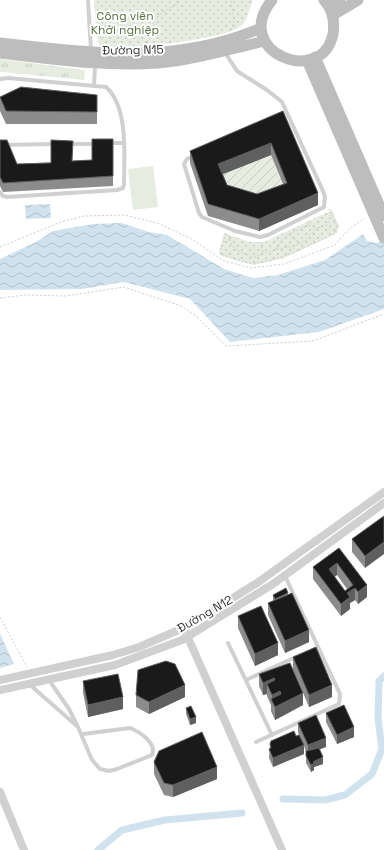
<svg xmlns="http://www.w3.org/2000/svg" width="384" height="850" viewBox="0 0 384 850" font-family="'Space Grotesk',sans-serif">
  <defs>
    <pattern id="grass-tufts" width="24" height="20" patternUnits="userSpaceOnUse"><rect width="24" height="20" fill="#e6ecdf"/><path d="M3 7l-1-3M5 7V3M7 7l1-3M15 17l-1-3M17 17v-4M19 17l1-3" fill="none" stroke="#c6cbc0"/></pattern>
    <pattern id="park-dots" width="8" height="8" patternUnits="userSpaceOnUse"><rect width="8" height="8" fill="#e6ecdf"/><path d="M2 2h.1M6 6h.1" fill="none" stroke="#c6cbc0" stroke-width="1.8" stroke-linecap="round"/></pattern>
    <pattern id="garden-furrows" width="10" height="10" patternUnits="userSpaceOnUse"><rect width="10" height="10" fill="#e6ecdf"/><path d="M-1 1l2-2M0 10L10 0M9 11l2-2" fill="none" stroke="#c6cbc0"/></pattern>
    <pattern id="water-waves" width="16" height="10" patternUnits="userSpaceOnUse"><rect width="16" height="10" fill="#cfe2ee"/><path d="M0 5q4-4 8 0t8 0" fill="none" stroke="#b2c2cd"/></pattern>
  </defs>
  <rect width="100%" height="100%" fill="#fff"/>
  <!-- grass -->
  <path fill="url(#grass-tufts)" d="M0,59L85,70L84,80L2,72H0Z"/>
  <!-- park -->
  <path fill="url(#park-dots)" d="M94,0H253C249,8 248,19 242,25C230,39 118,52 99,45L96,29Z
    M332,210L339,226L337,233L284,258L254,265L221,256L219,253L224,233L250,242H264Z"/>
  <!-- garden -->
  <path fill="url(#garden-furrows)" d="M271,155L287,195L227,197L218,176Z"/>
  <!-- pitch -->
  <path fill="#e6ecdf" d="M153,166L158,207L133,210L128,169Z"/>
  <!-- water -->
  <path fill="url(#water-waves)" d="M50,204L51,218L26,219L25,205Z
    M122,223L149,232L167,235L224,269L253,278L278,275L325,260L363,234L367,241L377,243L384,239V309L319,332L230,342L190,299L124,282L82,289L0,290V259L36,242L53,231L93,224Z
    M0,634L14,664L0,668Z"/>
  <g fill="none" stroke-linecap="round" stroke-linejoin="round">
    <!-- canal -->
    <path stroke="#cfe2ee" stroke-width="7" d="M283,799L325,800L345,795L372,774L382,749L378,718L379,681L384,676
      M98,850L122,830L165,820L242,813"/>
    <!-- path -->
    <path stroke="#cdcdcd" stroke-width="1" stroke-dasharray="2 2" stroke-linecap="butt" d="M231,30L234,21L231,0
      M147,43C149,31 153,19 163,12C170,8 174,7 178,0
      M307,222L308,225L317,228
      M226,233L220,250L221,254C230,257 239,261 248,263C269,266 314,243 334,234L337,226L329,209
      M229,235C230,250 240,252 253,257L270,251L301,244L317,228L327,225L331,215
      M289,235L301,244
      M261,242L263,254
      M0,247L61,222L84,216L124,215L157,223L190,238L224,261L251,268L284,264L335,245L350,228L365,218
      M276,249L284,237L308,225
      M0,298L25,295L65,296L124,287L181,306L196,316L226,346L313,341L384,314
      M0,617L27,667"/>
    <!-- lane -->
    <path stroke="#d0d0d0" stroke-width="4" d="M88,0L91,51
      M0,79L8,78L106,87C129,107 124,158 124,185L123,188L117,190L7,197L3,196L0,192
      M94,86L95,65
      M108,143H123
      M68,144H97
      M0,145L55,144
      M194,156L187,159L184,164L199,213L202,217L235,231L260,237L268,235L324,207L325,197L323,191L282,102L267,90L237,71L224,51
      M228,643L272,735
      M49,680L69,709L77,725
      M246,680L296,657
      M29,684L78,727L92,760L100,769L109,771L117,769L152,755C157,743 140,732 130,728L83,734
      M256,742L339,704L340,694L285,576"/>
    <!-- street -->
    <path stroke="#d0d0d0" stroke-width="8" d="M186,633L282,850
      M0,680L113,655L139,647L188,626L257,583L384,492
      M0,690L115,665L182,640L273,584L384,503
      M0,792L24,850"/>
    <!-- secondary -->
    <path stroke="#bdbdbd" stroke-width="11" d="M272,0C230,52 322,88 333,34C335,21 333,10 324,0
      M328,5L340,0
      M333,15L358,0
      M0,43C89,53 176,65 261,28
      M0,53C52,59 105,67 158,63C194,60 229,49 265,41
      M315,57L384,216
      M307,60L384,238"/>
  </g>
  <!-- wall -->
  <path fill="#8c8c8c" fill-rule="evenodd" d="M97,95V124H6L0,111V97Z
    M283,111L318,205L259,231L208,216L190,163V151ZM271,155L283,184L257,194L227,185L223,174Z
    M113,139V186L3,192L0,186V140L17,164L92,160Z
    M384,516L365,568L352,552V539Z
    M339,548L367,597L358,604L355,600L350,603V609L341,616L313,579V567ZM337,575L347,589L345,591L334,577Z
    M288,594L309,642L285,653L268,615V603L273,601V595Z
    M238,616L278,655L255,666L238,628Z
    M293,657L332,697L309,707L293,669Z
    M290,663L303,705L275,720L271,711V705L267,696V694L263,695L259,686V674Z
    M83,681L123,709L88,717L83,693Z
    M136,695L185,697L149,714L136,707Z
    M186,708L196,723L190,725L186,714Z
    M326,713L354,737L337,744L326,722Z
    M298,723L326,747L319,749L323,764L314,767V770L311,772L306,763V752L304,746V754L273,767L269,758L270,744L299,735L298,732Z
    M154,762L217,779L173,797L164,795L154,774Z"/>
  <!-- shaded-wall -->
  <path fill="#5f5f5f" d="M271,143V155L218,176V164Z
    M318,193V205L259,231V219Z
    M384,542V554L365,568V556Z
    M337,563V575L329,581V569Z
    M367,585V597L358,604V592Z
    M355,588V600L350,603V609L341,616V604L347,593Z
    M309,630V642L285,653V641Z
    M278,643V655L255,666V654Z
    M274,678V690L267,684V694L263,695V683Z
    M185,685V697L149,714V702Z
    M332,685V697L309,707V695Z
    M280,691V703L272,701V695Z
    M303,693V705L275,720V707Z
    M123,697V709L88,717V705Z
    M196,717V723L190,725V719Z
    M354,727V737L337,744V735Z
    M326,738V747L308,754V745Z
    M304,745V754L273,767V758Z
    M323,757V764L314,767V770L311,772V765L313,762Z
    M217,767V779L173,797V785Z"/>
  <!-- building -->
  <path fill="#1a1a1a" stroke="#5f5f5f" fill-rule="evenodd" d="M21,87L97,95V112L6,111L0,97Z
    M283,111L318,193L259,219L208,204L190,151ZM271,143L287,183L257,194L227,185L218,164Z
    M92,139H113V176L3,183L0,177V140H7L17,164L51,163V140L73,141L72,161L92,160Z
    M384,516V542L365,556L352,539Z
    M339,548L367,585L358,592L355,588L347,593L350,597L341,604L313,567ZM337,563L353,585L345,591L329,569Z
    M286,588L288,593L275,599L273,595Z
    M292,593L309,630L285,641L268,603Z
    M261,606L278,643L255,654L238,616Z
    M316,647L332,685L309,695L293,657Z
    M166,661L175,664L185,685L149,702L136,695L138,670Z
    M290,663L303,693L275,707L271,699L281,694L280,691L272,695L267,684L275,680L274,678L263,683L259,674Z
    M118,674L123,697L88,705L83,681Z
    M344,705L354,727L337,735L326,713Z
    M191,706L196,717L190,719L186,708Z
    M316,715L326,738L308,745L298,723Z
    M294,731L296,736L299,735L304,745L273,758L269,749L271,748L270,744L271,741Z
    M202,732L217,767L173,785L164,783L154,762L159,751Z
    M319,748L323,757L313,762L314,764L311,765L306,756V751Z"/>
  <g text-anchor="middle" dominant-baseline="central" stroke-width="4" stroke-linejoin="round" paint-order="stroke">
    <!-- park labels -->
    <g font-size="12" fill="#56703f" stroke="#fff">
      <text x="125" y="16">Công viên<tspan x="125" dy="14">Khởi nghiệp</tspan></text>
    </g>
    <!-- street labels -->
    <g font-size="12" fill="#333" stroke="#fff">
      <text transform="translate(133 50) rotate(-1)">Đường N15</text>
      <text transform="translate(205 614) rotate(-30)">Đường N12</text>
    </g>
  </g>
</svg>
